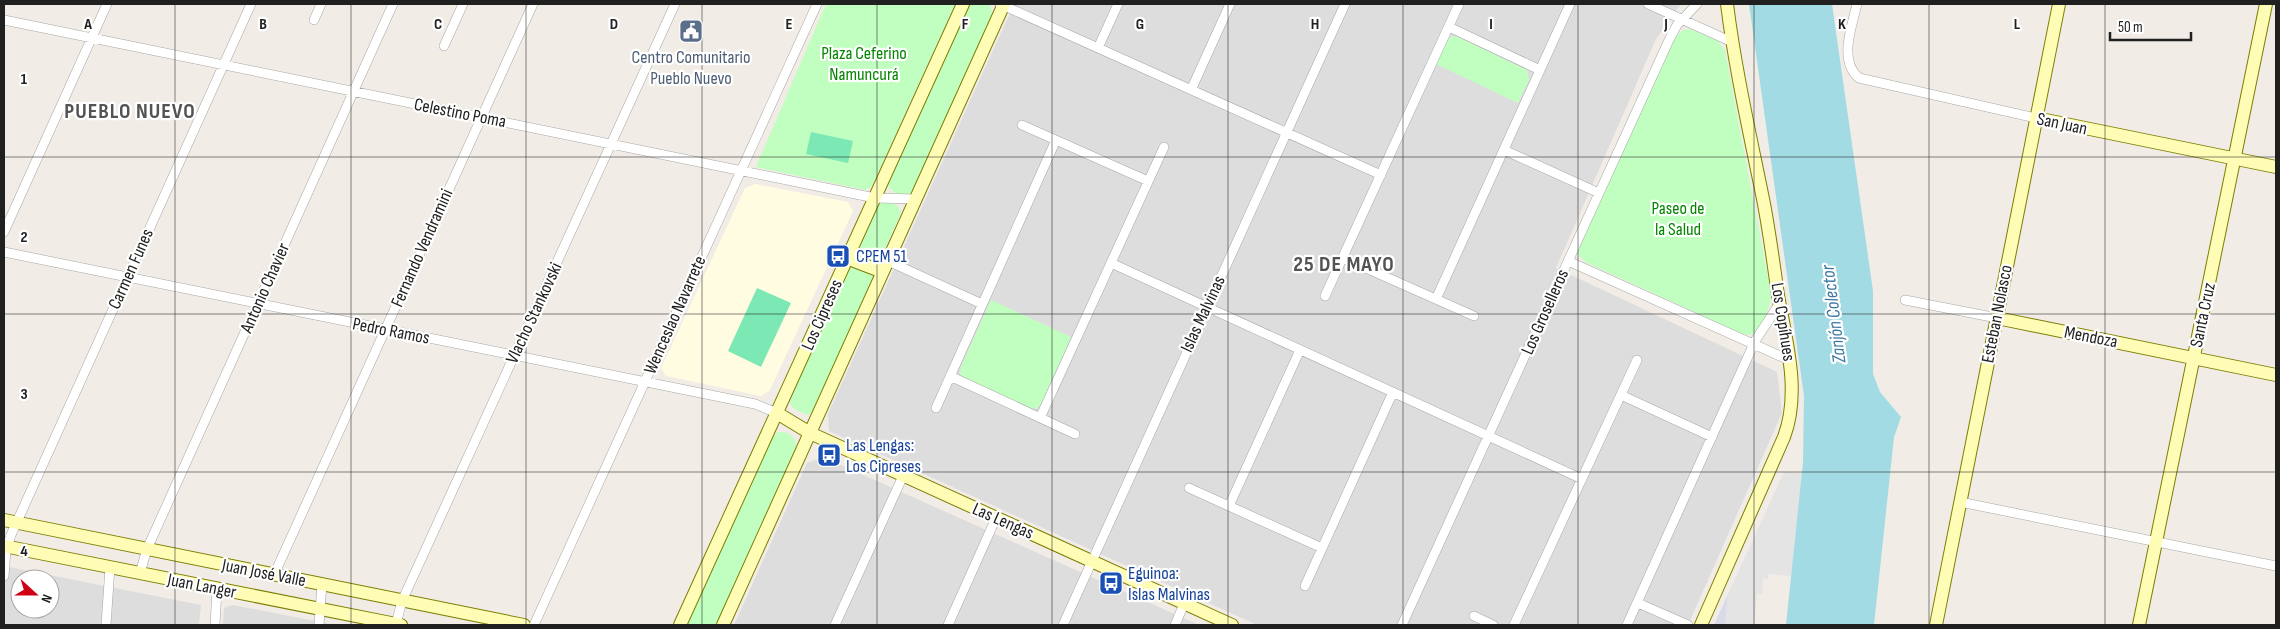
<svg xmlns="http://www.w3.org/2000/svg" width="2280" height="629" viewBox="0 0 2280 629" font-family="'Sofia Sans Condensed',sans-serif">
  <rect width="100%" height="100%" fill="#f1ece5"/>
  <!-- residential -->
  <path fill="#dedddd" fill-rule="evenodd" d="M1014,4H1681L1656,39L1556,268L1777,372L1782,413L1688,625H1257L829,431L828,414Z
    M823,457L1199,625H734L807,463Z
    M4,566L201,605L199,625H4ZM20,579H50V609H20Z
    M233,605L335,625H223L224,608Z"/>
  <!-- education -->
  <path fill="#fffce1" d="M755,184L848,202L853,211L770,390L761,396L666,376L661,368L745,188Z"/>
  <!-- park -->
  <path fill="#c0ffbf" d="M826,4H955L872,186L866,190L756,167Z
    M989,4L992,10L991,18L913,190L909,195L896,194L889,188V180L969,5Z
    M1690,29L1718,41L1725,51L1771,294C1772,305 1760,331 1750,335L1743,334L1585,262L1578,254V249L1675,37L1683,30Z
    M1452,36L1458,37L1527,70L1529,80L1518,103L1436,64L1447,40Z
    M882,202C891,202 899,204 901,213L878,264L858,257L857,251L878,205Z
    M851,263L875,274L812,412L808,415L796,410L790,404L791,396Z
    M991,300L1071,337L1041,404L1036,409L1030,408L965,378L960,374L961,367Z
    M778,432C790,431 798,439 796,451L716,625H687L771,439Z"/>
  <!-- pitch -->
  <path fill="#7ce8b4" d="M811,132L853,141L848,163L806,154Z
    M757,288L791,303L761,367L728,351Z"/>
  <!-- parking -->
  <path fill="#e4e4e4" d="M1784,472L1802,473L1791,576L1768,574V579L1763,578L1762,594H1757L1754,625H1725L1728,594Z"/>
  <!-- plaza -->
  <path fill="#d9dbe8" d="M1728,594L1725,625H1714Z"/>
  <!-- water -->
  <path fill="#a2dbe3" d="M1749,4H1832L1873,291V374L1880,392L1901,417L1894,437L1874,625H1786L1803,462L1804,396Z"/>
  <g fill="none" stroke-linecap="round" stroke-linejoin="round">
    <!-- street casing -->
    <g stroke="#a7a7a7" stroke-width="10">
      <path id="street" d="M1000,4L1381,175
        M1648,4L1732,42
        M1857,4C1852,26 1838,61 1859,78L2036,118
        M4,20L875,198L916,199
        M314,20L321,4
        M1449,27L1540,70
        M444,46L463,4
        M1098,48L1118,4
        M1191,90L1230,4
        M1022,125L1148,181
        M1504,150L1599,193
        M4,232L107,4
        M4,252L755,404L777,413
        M1343,258L1474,316
        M888,261L982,304
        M1568,261L1789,360
        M1111,263L1582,479
        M1325,296L1459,4
        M1436,299L1570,4
        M1905,300L1997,318
        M950,376L1075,434
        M1621,395L1712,437
        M936,408L1056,140
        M1040,418L1164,147
        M1189,488L1322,548
        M1960,502L2276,566
        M1229,506L1300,350
        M140,573L147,549L393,4
        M274,575L533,4
        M4,576L6,550L11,535L251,4
        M1305,586L1393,392
        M1638,603L1688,625
        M1474,616L1493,625
        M396,624L402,601L675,4
        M106,625L110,567
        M215,625L217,589
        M319,625L322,584
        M534,625L817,4
        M835,625L903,476
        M948,625L996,518
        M1063,625L1345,4
        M1175,625L1184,604
        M1402,625L1669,40L1677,25L1697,4
        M1514,625L1637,360
        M1627,625L1755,341L1780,303"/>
    </g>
    <!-- secondary casing -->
    <g stroke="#7c7e00" stroke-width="14">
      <path id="secondary" d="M2036,118L2276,167
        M850,252L854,261L880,271L885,267
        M1997,318L2276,375
        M777,413L810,433L1232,625
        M4,520L524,625
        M4,546L401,625
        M680,625L963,4
        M723,625L1004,4
        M1701,625L1784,437C1801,392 1786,341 1778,295C1773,261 1769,227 1762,194C1749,130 1735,68 1727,4
        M1936,625L2059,4
        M2139,625L2266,4"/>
    </g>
    <!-- street -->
    <use href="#street" stroke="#fff" stroke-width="9"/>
    <!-- secondary -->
    <use href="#secondary" stroke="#fffcb6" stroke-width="12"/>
  </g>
  <!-- grid -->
  <path fill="none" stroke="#202020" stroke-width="1" stroke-opacity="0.55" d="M175,4V625M351,4V625M526,4V625M702,4V625M877,4V625M1052,4V625M1228,4V625M1403,4V625M1578,4V625M1754,4V625M1929,4V625M2105,4V625M4,157H2276M4,314H2276M4,472H2276"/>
  <!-- icons -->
  <defs>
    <g id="civic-square" transform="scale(1.25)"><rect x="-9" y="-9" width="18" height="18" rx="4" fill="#5c6f8a" stroke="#fff"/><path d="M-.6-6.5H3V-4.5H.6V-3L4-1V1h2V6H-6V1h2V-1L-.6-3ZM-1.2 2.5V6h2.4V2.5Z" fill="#fff"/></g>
    <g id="bus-square" transform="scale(1.25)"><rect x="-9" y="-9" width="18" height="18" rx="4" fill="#1a4fb4" stroke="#fff"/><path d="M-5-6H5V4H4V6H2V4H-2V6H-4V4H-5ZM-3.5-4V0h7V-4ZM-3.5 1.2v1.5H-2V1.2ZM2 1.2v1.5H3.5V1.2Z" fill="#fff"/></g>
  </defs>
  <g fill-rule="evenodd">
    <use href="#civic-square" x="691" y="31"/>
    <use href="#bus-square" x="838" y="256"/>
    <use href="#bus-square" x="829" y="455"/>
    <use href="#bus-square" x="1111" y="583"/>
  </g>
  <g text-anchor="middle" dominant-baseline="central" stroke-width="4.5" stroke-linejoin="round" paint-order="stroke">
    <!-- park labels -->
    <g font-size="18" fill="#038601" stroke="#fff">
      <text x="864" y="53">Plaza Ceferino<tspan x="864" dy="21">Namuncurá</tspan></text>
      <text x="1678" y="208">Paseo de<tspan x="1678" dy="21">la Salud</tspan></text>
    </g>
    <!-- service labels -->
    <g font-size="18" fill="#4e5e75" stroke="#fff">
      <text x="691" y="57">Centro Comunitario<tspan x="691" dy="21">Pueblo Nuevo</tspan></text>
    </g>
    <!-- street labels -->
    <g font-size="18" fill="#202020" stroke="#fff">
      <text transform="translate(460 113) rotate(11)">Celestino Poma</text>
      <text transform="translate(2062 124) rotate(12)">San Juan</text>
      <text transform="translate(422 248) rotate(-66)">Fernando Vendramini</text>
      <text transform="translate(131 269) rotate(-66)">Carmen Funes</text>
      <text transform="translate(265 288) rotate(-66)">Antonio Chavier</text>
      <text transform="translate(1545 312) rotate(-66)">Los Groselleros</text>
      <text transform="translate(534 313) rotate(-65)">Vlacho Stankovski</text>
      <text transform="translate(1203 314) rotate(-65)">Islas Malvinas</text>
      <text transform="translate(1997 314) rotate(-79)">Esteban Nolasco</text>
      <text transform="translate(675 315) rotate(-66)">Wenceslao Navarrete</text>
      <text transform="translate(822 315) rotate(-66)">Los Cipreses</text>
      <text transform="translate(2203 315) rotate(-78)">Santa Cruz</text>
      <text transform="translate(1783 322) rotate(81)">Los Copíhues</text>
      <text transform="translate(391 331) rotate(11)">Pedro Ramos</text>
      <text transform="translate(2091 337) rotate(11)">Mendoza</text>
      <text transform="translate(1003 521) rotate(24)">Las Lengas</text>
      <text transform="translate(264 573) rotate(11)">Juan José Valle</text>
      <text transform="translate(202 586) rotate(11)">Juan Langer</text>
    </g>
    <!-- transit labels -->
    <g font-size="18" fill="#164399" stroke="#fff" text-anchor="start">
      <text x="856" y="256">CPEM 51</text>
      <text x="846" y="445">Las Lengas:<tspan x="846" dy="21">Los Cipreses</tspan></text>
      <text x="1128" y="573">Eguinoa:<tspan x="1128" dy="21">Islas Malvinas</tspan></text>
    </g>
    <!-- water labels -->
    <g font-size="19" font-style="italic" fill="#3a77a2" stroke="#fff">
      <text transform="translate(1834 314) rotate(-97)">Zanjón Colector</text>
    </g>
    <!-- district labels -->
    <g font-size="22" font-weight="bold" letter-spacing="1" fill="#535353" stroke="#fff">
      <text x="130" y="111">PUEBLO NUEVO</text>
      <text x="1344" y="264">25 DE MAYO</text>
    </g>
  </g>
  <g font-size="16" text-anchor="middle" font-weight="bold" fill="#202020" stroke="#fff" stroke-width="4.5" stroke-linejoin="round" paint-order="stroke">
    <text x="88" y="29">A</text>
    <text x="263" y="29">B</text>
    <text x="438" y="29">C</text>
    <text x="614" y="29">D</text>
    <text x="789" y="29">E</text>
    <text x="965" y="29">F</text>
    <text x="1140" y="29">G</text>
    <text x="1315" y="29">H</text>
    <text x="1491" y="29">I</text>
    <text x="1666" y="29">J</text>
    <text x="1842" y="29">K</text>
    <text x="2017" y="29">L</text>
    <text x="24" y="84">1</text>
    <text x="24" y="242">2</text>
    <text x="24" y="399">3</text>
    <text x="24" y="556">4</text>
  </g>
  <!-- border -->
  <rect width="2280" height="629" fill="none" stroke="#202020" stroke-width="10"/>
  <!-- north arrow -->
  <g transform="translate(35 594) rotate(111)"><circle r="24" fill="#ffffff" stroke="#a6a6a6"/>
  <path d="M0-4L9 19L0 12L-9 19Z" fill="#d00014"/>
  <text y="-8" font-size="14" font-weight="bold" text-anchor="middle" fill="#202020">N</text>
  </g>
  <!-- scale -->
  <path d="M2110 32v8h81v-8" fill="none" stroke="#202020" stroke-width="2.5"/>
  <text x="2118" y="32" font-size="15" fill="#202020" stroke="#ffffff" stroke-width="4" paint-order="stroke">50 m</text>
</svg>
